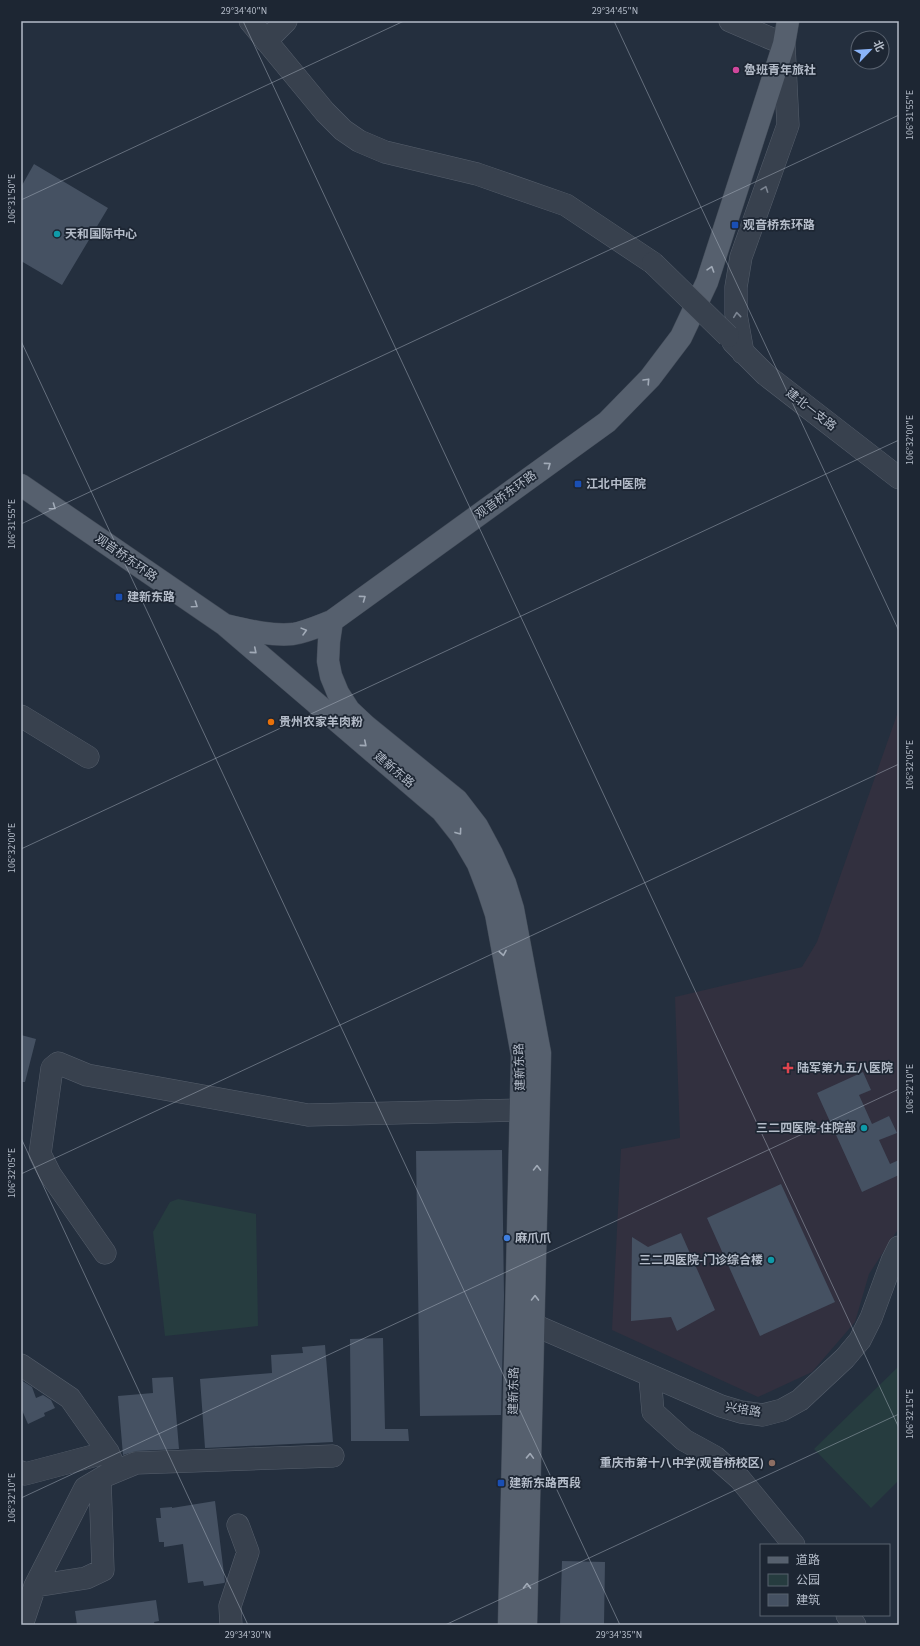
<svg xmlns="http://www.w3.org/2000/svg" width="920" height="1646" viewBox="0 0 920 1646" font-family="'Source Sans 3','Noto Sans SC',sans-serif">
  <rect width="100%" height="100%" fill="#242f3e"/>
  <!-- medical -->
  <path fill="#32303f" d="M899,709V1228L869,1274L855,1322L812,1372L758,1397L612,1330L621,1149L680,1138L675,997L802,967L817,942Z"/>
  <!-- green -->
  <path fill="#263c3f" d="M178,1199L256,1214L258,1326L165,1336L153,1232L170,1202Z
    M899,1366V1480L871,1508L814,1449Z"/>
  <!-- building -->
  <path fill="#455162" d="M34,164L108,208L62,285L21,261V187Z
    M21,1035L36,1039L25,1082H21Z
    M863,1072L871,1090L859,1095L872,1124L889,1116L897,1133L879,1140L890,1164L899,1160V1175L862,1192L817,1093Z
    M502,1150L504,1296L501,1415L420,1416L416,1151Z
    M781,1184L835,1302L760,1336L707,1218Z
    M681,1233L715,1310L677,1331L671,1317L631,1321L632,1237L648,1247Z
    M383,1338L385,1429H408L409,1441H351L350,1339Z
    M325,1345L333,1442L205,1448L200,1379L272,1373L271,1355L303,1353L302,1347Z
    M173,1377L179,1449L136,1451L123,1455L118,1396L153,1393L152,1378Z
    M21,1380L32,1387L36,1398L43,1395L51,1400L55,1408L44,1413L45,1416L28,1424L21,1408Z
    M215,1501L225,1582L224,1583L204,1586L203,1581L188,1583L183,1544L164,1547V1542H159L156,1518H161L160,1508L172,1507V1508Z
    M562,1561L605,1562L604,1625H560Z
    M156,1600L159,1621L154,1622L155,1625H77L75,1611Z"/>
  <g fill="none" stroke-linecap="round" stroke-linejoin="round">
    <!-- minor casing -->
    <g stroke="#565f6c" stroke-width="23">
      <path id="minor" d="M250,21L325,112L343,130L359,141L385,152L477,174L566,205L653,263
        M730,21L784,44L788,125L741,257L736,287V314L743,353
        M266,41L286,21
        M733,342L766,375L899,478
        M21,716L88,757
        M105,1253L50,1174L40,1154L52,1068L58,1063L87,1075L308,1115L521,1110
        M518,1318L721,1406L741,1412L763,1415L782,1410L800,1400L845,1358L860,1340L871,1318L892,1261L899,1247
        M21,1365L70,1398L108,1452L116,1471
        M650,1377L653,1412L684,1440L715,1457L740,1479L794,1545
        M21,1472L25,1474L108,1452
        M35,1586L86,1578L103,1570L100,1479
        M847,1615L855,1625
        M22,1625L35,1586L85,1488L107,1475L136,1463L333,1456
        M231,1625L230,1606L248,1552L238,1525"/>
    </g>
    <!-- major casing -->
    <g stroke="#414a57" stroke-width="23">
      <path id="major" d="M21,485L225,625C247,630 270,636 293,634C306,632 319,626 332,621L607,422L650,378L681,337L707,282L784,44L788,21
        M332,621L329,641L328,661L331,676L338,693L349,710L366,726L457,800L477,826L492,854L505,883L513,909L540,1053L526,1625
        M226,626L442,811L461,835L478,864L488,890L496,914L522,1055L509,1625"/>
    </g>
    <!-- minor -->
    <use href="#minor" stroke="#38414e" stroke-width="22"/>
    <!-- major -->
    <use href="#major" stroke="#56606e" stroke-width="22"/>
    <!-- minor-bridge casing -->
    <g stroke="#565f6c" stroke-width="23" stroke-linecap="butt">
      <path id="minor-bridge" d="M653,263L728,336"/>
    </g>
    <!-- minor-bridge -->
    <use href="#minor-bridge" stroke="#38414e" stroke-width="22"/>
  </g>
  <!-- one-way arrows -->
  <defs><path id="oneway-chevron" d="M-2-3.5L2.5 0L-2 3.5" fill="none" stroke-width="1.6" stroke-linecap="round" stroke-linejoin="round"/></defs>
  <g stroke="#7c8592">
    <use href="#oneway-chevron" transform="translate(765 189) rotate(-70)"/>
    <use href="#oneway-chevron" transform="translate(737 315) rotate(-96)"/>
  </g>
  <g stroke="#a1aab7">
    <use href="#oneway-chevron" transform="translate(711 269) rotate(-72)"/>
    <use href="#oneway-chevron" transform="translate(647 381) rotate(-47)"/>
    <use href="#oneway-chevron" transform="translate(548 465) rotate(-36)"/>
    <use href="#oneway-chevron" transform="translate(53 507) rotate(35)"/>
    <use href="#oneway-chevron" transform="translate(363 598) rotate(-36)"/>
    <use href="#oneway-chevron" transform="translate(195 605) rotate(35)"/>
    <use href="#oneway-chevron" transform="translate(304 631) rotate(-15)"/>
    <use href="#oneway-chevron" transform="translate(254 651) rotate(40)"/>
    <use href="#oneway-chevron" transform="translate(364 744) rotate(40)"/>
    <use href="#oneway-chevron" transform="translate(459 832) rotate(54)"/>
    <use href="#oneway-chevron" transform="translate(503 953) rotate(80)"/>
    <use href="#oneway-chevron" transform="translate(537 1168) rotate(-89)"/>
    <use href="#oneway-chevron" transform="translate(535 1298) rotate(-89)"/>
    <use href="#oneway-chevron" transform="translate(530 1456) rotate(-88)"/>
    <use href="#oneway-chevron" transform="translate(527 1586) rotate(-89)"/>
  </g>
  <!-- ticks -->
  <path fill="none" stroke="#b4bcc9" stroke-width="1" stroke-opacity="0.45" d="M243,21L899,1428M614,21L899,631M21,200L404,21M21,341L620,1625M21,524L899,115M21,849L899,440M21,1138L248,1625M21,1174L899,764M21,1498L899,1089M445,1625L899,1414"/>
  <!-- markers -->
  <circle fill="#d1479c" stroke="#1d2633" stroke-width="1.5" cx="736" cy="70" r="4"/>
  <g fill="#1a4fb4" stroke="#1d2633" stroke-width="1.5">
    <rect x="731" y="221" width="8" height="8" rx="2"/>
    <rect x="574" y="480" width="8" height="8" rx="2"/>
    <rect x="115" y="593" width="8" height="8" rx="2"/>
    <rect x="497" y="1479" width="8" height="8" rx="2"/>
  </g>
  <g fill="#0f9aa8" stroke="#1d2633" stroke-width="1.5">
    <circle cx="57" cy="234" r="4"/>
    <circle cx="864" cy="1128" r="4"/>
    <circle cx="771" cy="1260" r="4"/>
  </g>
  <circle fill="#e8710a" stroke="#1d2633" stroke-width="1.5" cx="271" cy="722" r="4"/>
  <path fill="#e0444e" stroke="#1d2633" stroke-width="1.5" d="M786 1062h4v4h4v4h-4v4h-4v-4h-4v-4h4z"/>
  <circle fill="#3f7fe0" stroke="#1d2633" stroke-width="1.5" cx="507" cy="1238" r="4"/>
  <circle fill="#8d6e63" stroke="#1d2633" stroke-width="1.5" cx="772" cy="1463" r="4"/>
  <g text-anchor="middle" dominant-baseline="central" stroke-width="3.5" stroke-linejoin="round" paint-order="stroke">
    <!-- poi labels -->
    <g font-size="12" font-weight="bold" fill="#b4bcc9" stroke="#1d2633" text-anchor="start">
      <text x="744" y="70">魯班青年旅社</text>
      <text x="743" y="225">观音桥东环路</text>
      <text x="65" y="234">天和国际中心</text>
      <text x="586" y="484">江北中医院</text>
      <text x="127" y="597">建新东路</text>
      <text x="279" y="722">贵州农家羊肉粉</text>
      <text x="797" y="1068">陆军第九五八医院</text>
      <text x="856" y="1128" text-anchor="end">三二四医院-住院部</text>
      <text x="515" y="1238">麻爪爪</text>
      <text x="763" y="1260" text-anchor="end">三二四医院-门诊综合楼</text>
      <text x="764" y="1463" text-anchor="end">重庆市第十八中学(观音桥校区)</text>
      <text x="509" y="1483">建新东路西段</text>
    </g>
    <!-- street labels -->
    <g font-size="12" fill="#b4bcc9" stroke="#1d2633">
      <text transform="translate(811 410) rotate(38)">建北一支路</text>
      <text transform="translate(506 495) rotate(-36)">观音桥东环路</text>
      <text transform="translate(126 558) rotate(35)">观音桥东环路</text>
      <text transform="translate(394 770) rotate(40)">建新东路</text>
      <text transform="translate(520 1067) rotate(-92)">建新东路</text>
      <text transform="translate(514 1391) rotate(-89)">建新东路</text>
      <text transform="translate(743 1410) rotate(9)">兴培路</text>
    </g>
  </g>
  <!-- border -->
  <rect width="920" height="1646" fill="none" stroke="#1d2633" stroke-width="44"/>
  <!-- legend -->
  <rect x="760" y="1544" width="130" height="72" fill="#1d2633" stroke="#59626f"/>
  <rect x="768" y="1557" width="20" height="6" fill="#56606e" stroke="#59626f"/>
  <text x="796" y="1564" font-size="12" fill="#b4bcc9">道路</text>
  <rect x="768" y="1574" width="20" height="12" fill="#263c3f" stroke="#59626f"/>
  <text x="796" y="1584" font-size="12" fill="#b4bcc9">公园</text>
  <rect x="768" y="1594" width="20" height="12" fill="#455162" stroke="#59626f"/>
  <text x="796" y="1604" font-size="12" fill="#b4bcc9">建筑</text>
  <!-- north arrow -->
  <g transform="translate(870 50) rotate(65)"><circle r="19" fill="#1d2633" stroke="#59626f"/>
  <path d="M0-3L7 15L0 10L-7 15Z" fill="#8ab4f8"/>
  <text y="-6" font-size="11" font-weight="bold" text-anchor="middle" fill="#b4bcc9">北</text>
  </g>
  <rect x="22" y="22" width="876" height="1602" fill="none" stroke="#b4bcc9" stroke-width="1.5"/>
  <g font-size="10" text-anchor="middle" fill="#b4bcc9">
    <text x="244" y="14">29°34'40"N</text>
    <text x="615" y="14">29°34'45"N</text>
    <text transform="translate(909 115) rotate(-90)" y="4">106°31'55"E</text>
    <text transform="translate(11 199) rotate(-90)" y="4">106°31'50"E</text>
    <text transform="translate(909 440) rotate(-90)" y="4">106°32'00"E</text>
    <text transform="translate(11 524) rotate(-90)" y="4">106°31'55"E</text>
    <text transform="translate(909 765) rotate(-90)" y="4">106°32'05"E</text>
    <text transform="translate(11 848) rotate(-90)" y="4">106°32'00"E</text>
    <text transform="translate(909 1089) rotate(-90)" y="4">106°32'10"E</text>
    <text transform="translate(11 1173) rotate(-90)" y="4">106°32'05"E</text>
    <text transform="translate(909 1414) rotate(-90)" y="4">106°32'15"E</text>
    <text transform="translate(11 1498) rotate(-90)" y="4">106°32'10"E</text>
    <text x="248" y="1638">29°34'30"N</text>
    <text x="619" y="1638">29°34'35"N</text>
  </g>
</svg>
